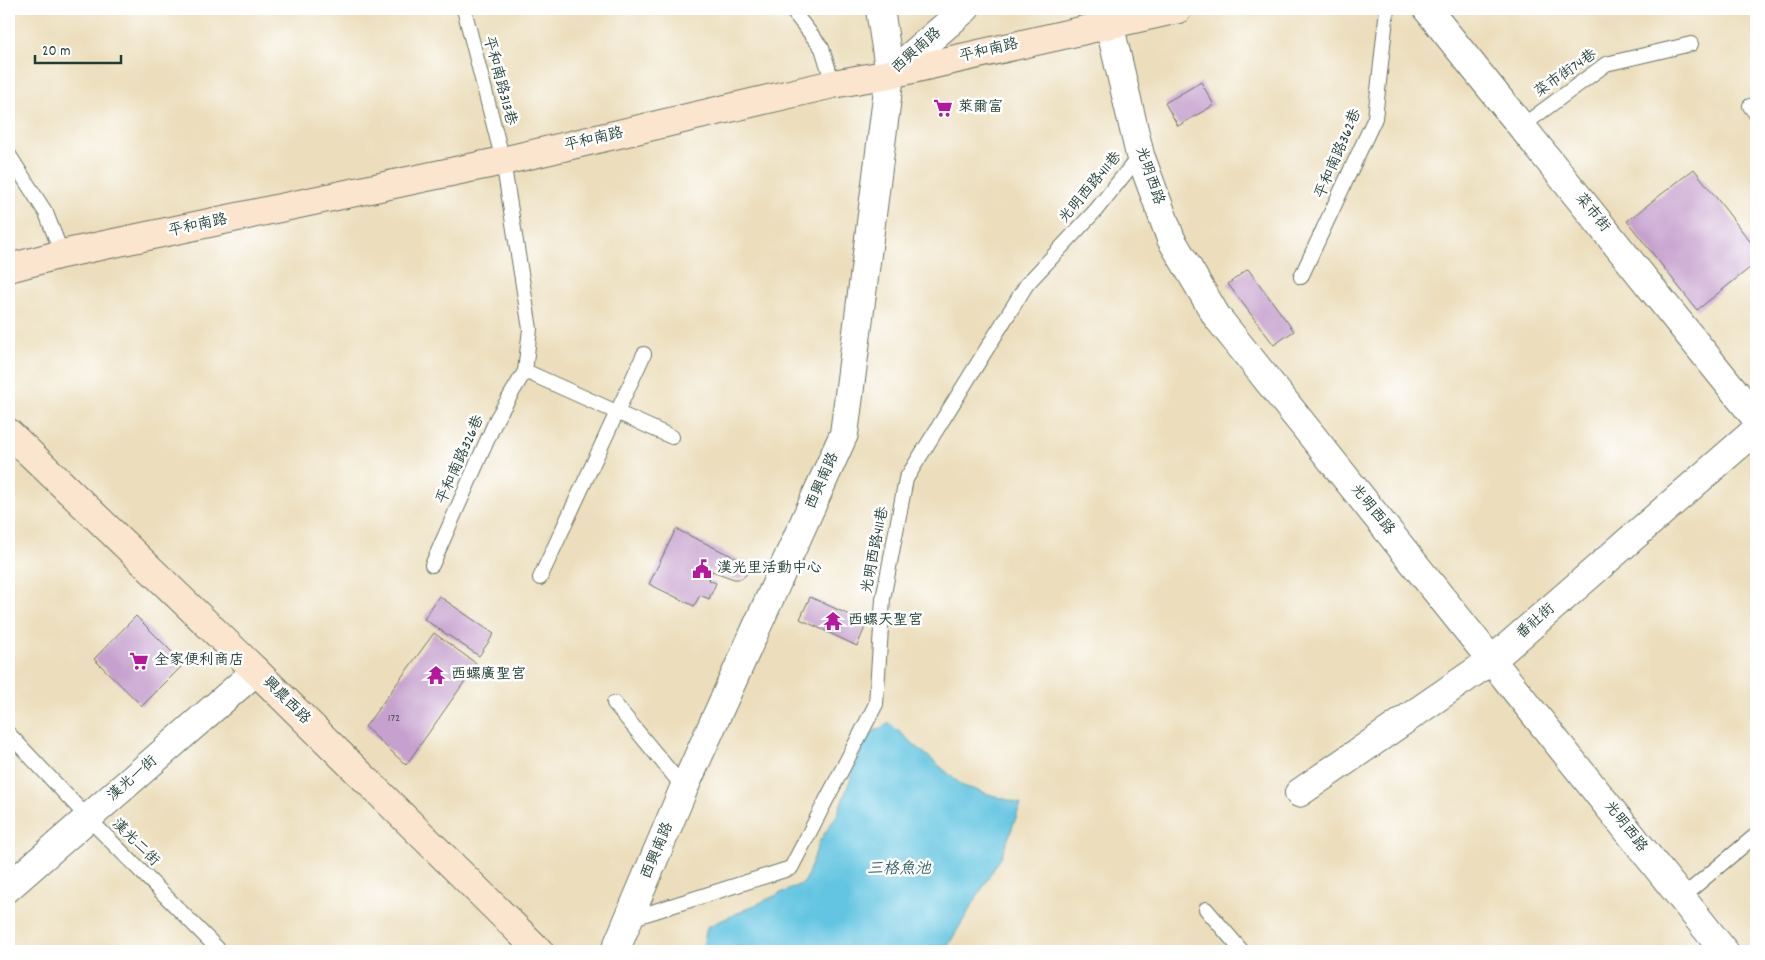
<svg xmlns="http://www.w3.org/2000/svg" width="1765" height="960" viewBox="0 0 1765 960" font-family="Dekko,'LXGW WenKai TC',sans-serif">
  <rect width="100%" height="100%" fill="#fff"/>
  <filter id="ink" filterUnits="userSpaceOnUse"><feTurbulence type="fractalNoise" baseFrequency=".02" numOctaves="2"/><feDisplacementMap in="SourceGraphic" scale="10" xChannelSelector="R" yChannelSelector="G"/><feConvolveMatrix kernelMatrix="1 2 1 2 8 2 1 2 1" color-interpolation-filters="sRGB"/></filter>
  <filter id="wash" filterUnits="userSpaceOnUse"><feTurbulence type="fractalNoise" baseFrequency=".0096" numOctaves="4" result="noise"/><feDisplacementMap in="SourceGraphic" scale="20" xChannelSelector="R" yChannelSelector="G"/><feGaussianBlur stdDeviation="1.12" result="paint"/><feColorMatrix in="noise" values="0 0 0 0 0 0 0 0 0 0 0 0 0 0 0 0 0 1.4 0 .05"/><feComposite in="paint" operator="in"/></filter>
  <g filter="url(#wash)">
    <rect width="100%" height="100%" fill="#ecdebc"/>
    <!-- water -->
    <path fill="#63c5e1" stroke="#41818a" d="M889,723L963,786L1021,804L1002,855L945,951H702L707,927L805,882L820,840L837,815L867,735Z"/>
    <g id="blocks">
      <!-- building -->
      <path fill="#c6a0ce" d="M1201,82L1214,105L1178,126L1165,103Z
        M1694,169L1756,249V263L1697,310L1627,221Z
        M1248,269L1294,331L1274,345L1228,284Z
        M676,529L742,561L747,566V574L741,579H734L712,571L709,580L716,583L709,599L700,595L694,606L649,584Z
        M439,596L494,634L479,656L424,619Z
        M810,597L867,623L857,646L800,619Z
        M136,616L184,664L142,706L94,659Z
        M434,633L477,664L406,765L365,727Z"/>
    </g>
  </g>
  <g filter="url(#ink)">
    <use href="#blocks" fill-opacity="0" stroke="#677564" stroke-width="1"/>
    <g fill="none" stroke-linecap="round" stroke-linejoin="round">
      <!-- lane casing -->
      <g stroke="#677564" stroke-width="16">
        <path id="lane" d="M791,9L822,48L833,84
          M1750,106L1756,114
          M1522,126L1606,64L1691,44
          M9,155L46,213L62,254
          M1301,277L1375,118L1387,9
          M525,371L672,437
          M432,565L497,418L525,371L530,329L503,161L464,9
          M540,578L644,354
          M614,703L684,788
          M9,734L88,818L220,951
          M1681,898L1756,835
          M1206,909L1242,951
          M630,919L791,868L876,704L883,599L906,479L1027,284L1096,210L1140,155"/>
      </g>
      <!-- street casing -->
      <g stroke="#677564" stroke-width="30">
        <path id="street" d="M880,9L890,74
          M1427,9L1756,418
          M1109,23L1140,155L1171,239L1217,317L1724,951
          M1299,793L1492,660L1756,430
          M9,887L256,671
          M615,951L684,788L844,434L890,74L965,9"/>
      </g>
      <!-- secondary casing -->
      <g stroke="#677564" stroke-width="30">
        <path id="secondary" d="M9,268L62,254L503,161L833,84L890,74L1178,9
          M9,433L256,671L539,951"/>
      </g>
      <!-- lane -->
      <use href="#lane" stroke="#fff" stroke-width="14"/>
      <!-- street -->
      <use href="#street" stroke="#fff" stroke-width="28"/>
      <!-- secondary -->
      <use href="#secondary" stroke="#fbe5cf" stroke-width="28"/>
    </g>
  </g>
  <!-- icons -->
  <defs>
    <g id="supermarket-bare" transform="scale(1.5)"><path d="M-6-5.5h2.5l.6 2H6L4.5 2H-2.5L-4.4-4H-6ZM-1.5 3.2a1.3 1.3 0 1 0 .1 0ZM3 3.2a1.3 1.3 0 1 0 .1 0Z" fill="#b5179e" stroke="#fff" stroke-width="2.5" paint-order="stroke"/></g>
    <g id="civic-bare" transform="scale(1.5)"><path d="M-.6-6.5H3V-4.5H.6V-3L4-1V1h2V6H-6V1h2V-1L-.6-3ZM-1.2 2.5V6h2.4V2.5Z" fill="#b5179e" stroke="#fff" stroke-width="2.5" paint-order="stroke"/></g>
    <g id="temple-bare" transform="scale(1.5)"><path d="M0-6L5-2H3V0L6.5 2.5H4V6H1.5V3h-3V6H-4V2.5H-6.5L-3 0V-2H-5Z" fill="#b5179e" stroke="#fff" stroke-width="2.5" paint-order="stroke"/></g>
  </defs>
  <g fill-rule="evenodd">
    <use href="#supermarket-bare" x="943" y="108"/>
    <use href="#civic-bare" x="702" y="569"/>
    <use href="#temple-bare" x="833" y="621"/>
    <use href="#supermarket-bare" x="139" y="661"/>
    <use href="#temple-bare" x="436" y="675"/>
  </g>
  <g text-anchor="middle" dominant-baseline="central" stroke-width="5" stroke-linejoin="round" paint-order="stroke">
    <!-- number labels -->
    <g font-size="12" fill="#49565a">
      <text x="394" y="718">172</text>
    </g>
    <!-- street labels -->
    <g font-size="15" fill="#1f3d34" stroke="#fff">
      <text transform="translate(917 51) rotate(-42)">西興南路</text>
      <text transform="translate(989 51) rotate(-13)">平和南路</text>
      <text transform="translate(1566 74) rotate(-35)">菜市街74巷</text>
      <text transform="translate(499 81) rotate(75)">平和南路313巷</text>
      <text transform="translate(594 140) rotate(-13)">平和南路</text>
      <text transform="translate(1339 154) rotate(-67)">平和南路362巷</text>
      <text transform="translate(1149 176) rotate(71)">光明西路</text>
      <text transform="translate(1091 188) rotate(-50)">光明西路411巷</text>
      <text transform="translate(1592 213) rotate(51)">菜市街</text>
      <text transform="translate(198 226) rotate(-12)">平和南路</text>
      <text transform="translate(461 460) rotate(-66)">平和南路326巷</text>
      <text transform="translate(823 481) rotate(-66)">西興南路</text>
      <text transform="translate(1372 510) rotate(51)">光明西路</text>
      <text transform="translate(876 550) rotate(-79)">光明西路411巷</text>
      <text transform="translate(1536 622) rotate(-41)">番社街</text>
      <text transform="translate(286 701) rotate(45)">興農西路</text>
      <text transform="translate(133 779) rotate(-41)">漢光一街</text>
      <text transform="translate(1625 827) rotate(52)">光明西路</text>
      <text transform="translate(135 843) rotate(45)">漢光二街</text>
      <text transform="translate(658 851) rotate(-67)">西興南路</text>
    </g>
    <!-- poi labels -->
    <g font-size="15" fill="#1f3d34" stroke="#fff" text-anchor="start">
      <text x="958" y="108">萊爾富</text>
      <text x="717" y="569">漢光里活動中心</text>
      <text x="848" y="621">西螺天聖宮</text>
      <text x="154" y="661">全家便利商店</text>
      <text x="451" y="675">西螺廣聖宮</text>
    </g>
    <!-- water labels -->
    <g font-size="16" font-style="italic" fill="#305f5f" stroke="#fff">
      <text x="899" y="869">三格魚池</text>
    </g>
  </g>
  <!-- margin -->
  <rect width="1765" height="960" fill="none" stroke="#fff" stroke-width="30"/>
  <!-- scale -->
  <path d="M35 55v8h86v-8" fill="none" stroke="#1f3d34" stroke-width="2.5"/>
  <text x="42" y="55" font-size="15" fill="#1f3d34" stroke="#ffffff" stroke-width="4" paint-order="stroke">20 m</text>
</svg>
